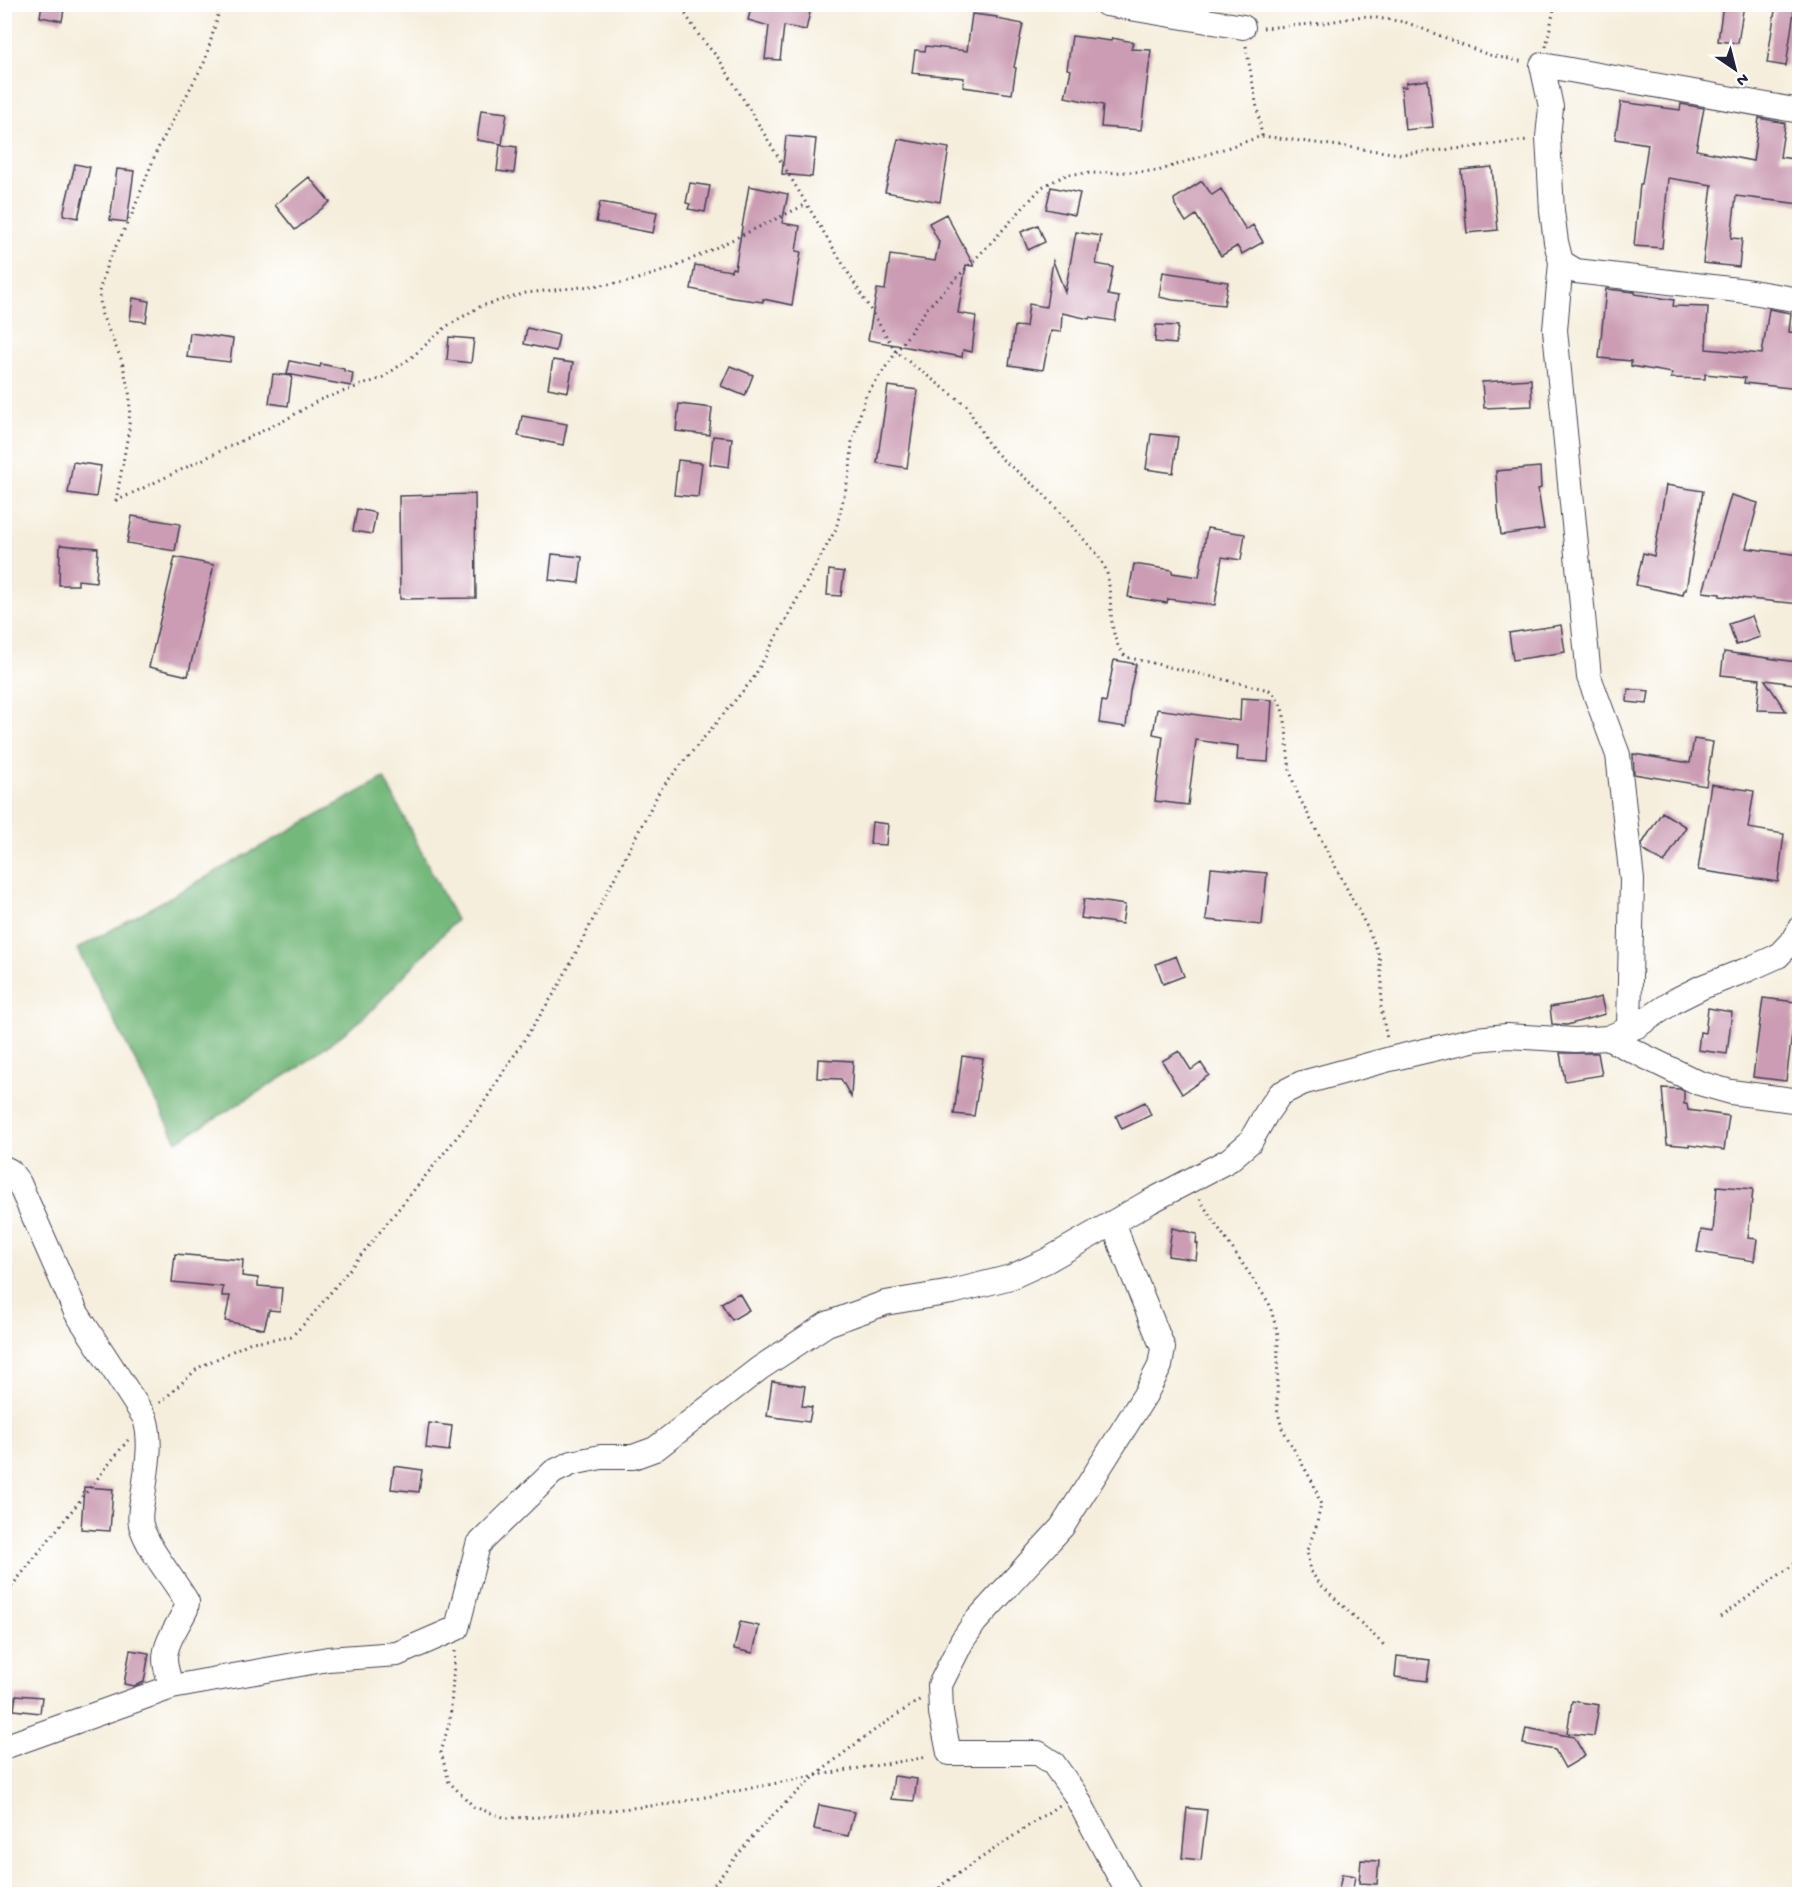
<svg xmlns="http://www.w3.org/2000/svg" width="1804" height="1899" viewBox="0 0 1804 1899" font-family="'Gochi Hand',sans-serif">
  <rect width="100%" height="100%" fill="#fff"/>
  <filter id="ink" filterUnits="userSpaceOnUse"><feTurbulence type="fractalNoise" baseFrequency=".0167" numOctaves="2"/><feDisplacementMap in="SourceGraphic" scale="12" xChannelSelector="R" yChannelSelector="G"/><feConvolveMatrix kernelMatrix="1 2 1 2 8 2 1 2 1" color-interpolation-filters="sRGB"/></filter>
  <filter id="wash" filterUnits="userSpaceOnUse"><feTurbulence type="fractalNoise" baseFrequency=".008" numOctaves="4" result="noise"/><feDisplacementMap in="SourceGraphic" scale="24" xChannelSelector="R" yChannelSelector="G"/><feGaussianBlur stdDeviation="1.35" result="paint"/><feColorMatrix in="noise" values="0 0 0 0 0 0 0 0 0 0 0 0 0 0 0 0 0 1.4 0 .05"/><feComposite in="paint" operator="in"/></filter>
  <g filter="url(#wash)">
    <rect width="100%" height="100%" fill="#f5eedc"/>
    <!-- forest -->
    <path fill="#74b87c" stroke="#4b6d5c" stroke-width="1.5" d="M384,778L456,920L365,1017L300,1067L177,1141L77,949Z"/>
    <g id="blocks">
      <!-- building -->
      <path fill="#cb9cb3" d="M42,4H65L62,21L40,17Z
        M752,4H798L811,8L806,30L784,26L780,60L765,59L769,26L748,20Z
        M1723,4H1744L1738,43L1718,41Z
        M1776,4H1795L1786,66L1767,63Z
        M972,14L997,17V19L1023,24L1014,67L1016,68L1012,94L963,87L964,78L912,73L915,50L925,51L926,46L967,51Z
        M1072,36L1111,41L1112,38L1133,42L1131,49L1151,50L1141,130L1101,127L1103,105L1065,97L1071,70L1067,69Z
        M1428,80L1433,127L1405,130L1401,87H1406V83Z
        M1621,102L1680,110L1681,104L1704,108L1696,150L1753,161L1759,118L1785,123L1780,157L1800,160V204L1736,196L1731,238L1742,239L1739,267L1703,263L1712,185L1668,178L1662,248L1634,246L1640,184H1642L1648,144L1615,139Z
        M481,110L507,113L502,144L477,140Z
        M786,136L816,139L812,177L782,174Z
        M898,139L949,148L940,202L885,192Z
        M500,145L517,147L514,173L497,171Z
        M75,164L90,167L78,218L63,215Z
        M1492,167L1498,230L1467,233L1461,170Z
        M117,169L134,171L127,222L110,220Z
        M309,177L330,202L295,230L275,205Z
        M1202,181L1212,195L1221,189L1246,230L1253,225L1263,242L1242,254L1237,246L1221,256L1196,215L1186,222L1175,205L1174,199Z
        M690,183L710,186L705,212L688,209L690,204L686,203Z
        M749,186L788,194L782,223L800,226L796,251L801,252L792,305L763,299V302L733,298L691,289L695,265L731,271L732,268L735,269Z
        M1051,187L1080,193L1075,215L1046,209Z
        M600,202L657,212L653,233L596,222Z
        M946,214L974,266L966,265L958,313L976,316L972,352L963,350L962,357L868,340L877,289L885,290L890,255L935,261L939,242L929,223Z
        M1038,225L1045,242L1028,250L1021,232Z
        M1076,232L1101,236L1096,264L1113,267L1108,295L1119,297L1115,321L1090,317L1089,319L1062,313L1061,332L1051,331L1043,370L1009,365L1015,326L1026,327L1029,304L1046,307L1053,261L1065,292Z
        M1163,272L1228,282L1224,305L1173,300L1159,297Z
        M1606,289L1635,292V294L1674,300L1673,306L1708,307L1706,349L1762,354L1769,309L1791,313L1789,332L1800,333V389L1744,383L1745,378L1705,374V379L1671,378L1672,373L1631,366V361L1599,358Z
        M133,298L149,301L146,322L130,320Z
        M1156,325L1178,326L1176,344L1155,342Z
        M527,328L559,335L556,351L524,344Z
        M190,333L233,339L230,362L187,357Z
        M449,337L474,339L471,363L447,360Z
        M553,360L573,363L568,392L548,388Z
        M290,361L320,367L321,364L344,369V371L353,373L351,386L287,374Z
        M730,366L753,375L745,396L721,386Z
        M273,374L292,376L288,406L269,403Z
        M1531,379L1532,406L1484,408L1482,382Z
        M888,386L918,390L907,468L877,463Z
        M679,404L712,408L709,435L676,431Z
        M522,416L567,424L563,445L518,436Z
        M1151,434L1178,437L1173,473L1146,469Z
        M713,436L732,438L729,467L710,464Z
        M678,460L702,463L698,497L674,495Z
        M73,462L101,466L96,497L68,493Z
        M1540,467L1541,488L1538,489L1544,529L1501,535L1498,509L1496,471Z
        M1666,485L1703,491L1686,590H1684L1683,595L1636,585L1643,553L1654,556Z
        M475,494L476,598L400,599L399,496Z
        M1731,495L1758,503L1746,548L1800,555V604L1720,596V594L1703,592Z
        M357,509L376,513L372,534L353,531Z
        M132,516L180,524L175,551L127,543Z
        M1207,528L1245,534L1241,560L1222,557L1215,605L1168,599L1167,603L1128,597L1134,564L1172,570V573L1199,577Z
        M60,545L98,548L96,582L78,580V585H59Z
        M552,554L582,557L579,583L549,580Z
        M175,557L214,565L188,676L149,667Z
        M829,570L844,572L841,596L827,595Z
        M1752,616L1760,637L1736,645L1729,624Z
        M1561,625L1565,652L1513,660L1509,633Z
        M1724,652L1797,662L1794,684L1765,680L1786,711L1757,710L1760,679L1721,675Z
        M1114,660L1136,664L1130,691L1126,727L1099,723L1102,701L1106,702Z
        M1628,689L1649,691L1647,704L1627,702Z
        M1241,698L1272,700L1268,762L1237,760L1238,746L1196,740L1188,805L1155,801L1163,736L1153,734L1157,709L1240,721Z
        M1694,739L1713,742L1706,786L1634,774L1633,754L1690,763Z
        M1711,784L1754,791L1748,828L1784,834L1778,882L1698,870Z
        M1662,812L1686,827L1664,863L1643,850L1642,844Z
        M872,822L888,824L886,845L870,844Z
        M1211,868L1267,873L1262,925L1206,920Z
        M1084,899L1125,905L1122,924L1081,918Z
        M1176,956L1184,976L1163,984L1156,964Z
        M1601,997L1605,1014L1567,1025L1552,1024L1550,1007L1587,1001Z
        M1763,998L1796,1002L1786,1081L1753,1077Z
        M1708,1008L1732,1012L1727,1054L1698,1050L1700,1032L1705,1033Z
        M1179,1051L1191,1070L1201,1063L1209,1075L1182,1094L1162,1061Z
        M1560,1053H1598L1602,1075L1565,1081Z
        M962,1056L983,1059L974,1116L954,1114Z
        M818,1059L853,1061L851,1097L841,1079L817,1078Z
        M1662,1088L1680,1089L1684,1091V1104H1687L1688,1110L1729,1116L1724,1150L1689,1145V1146L1667,1144Z
        M1145,1102L1151,1115L1122,1129L1116,1116Z
        M1717,1186L1753,1189L1748,1238L1757,1239L1754,1261L1697,1252L1701,1230L1713,1232Z
        M1172,1228L1197,1234L1196,1243L1198,1244L1196,1260L1168,1256Z
        M175,1254L243,1260L242,1276L258,1278V1286L282,1288L280,1311L269,1310L264,1329L225,1321L230,1296H222L223,1287L172,1282Z
        M739,1293L749,1310L732,1320L721,1303Z
        M772,1381L805,1386L802,1406L812,1407L809,1422L767,1416Z
        M429,1423L452,1426L449,1451L426,1448Z
        M394,1466L422,1470L419,1492L391,1489Z
        M84,1487L113,1489L110,1531L81,1529Z
        M740,1622L759,1626L753,1653L734,1649Z
        M130,1650L149,1653L144,1682L134,1686L124,1684Z
        M1397,1656L1430,1660L1427,1681L1395,1677Z
        M16,1695L42,1697L40,1713L14,1710Z
        M1572,1701L1599,1705L1594,1736L1567,1733Z
        M1526,1728L1574,1737L1585,1756L1565,1768L1555,1750L1523,1744Z
        M894,1776L917,1779L914,1801L891,1799Z
        M819,1805L854,1812L848,1836L814,1829Z
        M1187,1808L1207,1810L1201,1860L1182,1858Z
        M1361,1860L1379,1861L1377,1884L1359,1883Z
        M1342,1874L1355,1876L1352,1894H1338Z"/>
    </g>
  </g>
  <g filter="url(#ink)">
    <use href="#blocks" fill-opacity="0" stroke="#424153" stroke-width="1.5"/>
    <g fill="none" stroke-linecap="round" stroke-linejoin="round">
      <!-- minor casing -->
      <g stroke="#424153" stroke-width="26">
        <path id="minor" d="M1106,4L1243,27
          M1561,262L1576,271L1746,291L1800,300
          M1629,1029L1632,880L1618,755L1589,677L1555,330L1561,262L1556,242L1552,211L1548,137L1551,107L1542,65L1800,111
          M1607,1038L1699,1083L1731,1092L1800,1101
          M4,1168L10,1171L19,1183L76,1312L145,1418C153,1445 146,1470 143,1497C141,1506 139,1516 141,1525C148,1550 174,1579 187,1602L186,1609C179,1624 165,1642 165,1659C165,1669 169,1678 172,1687
          M1114,1222L1121,1245L1163,1348L1160,1366L1145,1395L1062,1527L975,1622L962,1641L940,1685L941,1713L949,1753H1038L1053,1763L1075,1794L1129,1894
          M4,1747L172,1687L328,1659L397,1654L457,1628L478,1545L553,1472L572,1463L601,1457H633L655,1449L760,1368L827,1324L885,1303L952,1292L1011,1277L1046,1261L1149,1202L1229,1160L1250,1142L1266,1114L1280,1094L1302,1083L1390,1059L1476,1039L1507,1036L1575,1040L1607,1038L1637,1026L1676,1000L1702,987L1749,969L1778,956L1796,937L1800,928"/>
      </g>
      <!-- path -->
      <path stroke="#424153" stroke-width="3" stroke-dasharray="1.5 4.5" stroke-linecap="butt" d="M679,4L700,37L719,59L896,352L966,405L989,445L1002,459L1041,491L1096,553C1102,561 1107,569 1108,579C1113,604 1107,638 1126,657L1269,690C1290,707 1285,738 1289,762C1290,775 1295,787 1300,799L1368,929L1379,955L1382,983L1381,1007L1387,1039
        M1263,28L1323,23L1363,16L1405,22L1489,55L1524,62
        M1246,46L1262,136
        M1546,47L1555,4
        M116,501L285,420L319,400L382,378L412,357L447,326L481,306L526,293L628,282L673,268L807,204
        M116,501L129,429L130,397L122,361L102,315L99,292L107,264L132,214L157,150L205,61L221,4
        M1199,1199L1269,1303L1278,1334L1277,1409L1282,1428L1314,1485L1321,1505L1316,1527L1307,1550L1310,1571L1321,1585L1384,1645
        M160,1403L198,1368L251,1342L291,1337L309,1319L479,1110L557,989L660,790L753,679L836,529L850,471L852,441L866,395L928,307L988,246L1042,187L1068,174L1158,171L1262,136L1401,154L1465,148L1528,140
        M4,1596L128,1440
        M1720,1617L1800,1560
        M455,1651L450,1720L441,1752L449,1782L474,1807L506,1818L542,1817L670,1804L818,1775L928,1757
        M707,1894C728,1867 748,1840 772,1816C817,1771 868,1733 921,1699
        M939,1894L940,1886L1059,1805"/>
      <!-- minor -->
      <use href="#minor" stroke="#fff" stroke-width="24"/>
    </g>
  </g>
  <!-- margin -->
  <rect width="1804" height="1899" fill="none" stroke="#fff" stroke-width="24"/>
  <!-- north arrow -->
  <g transform="translate(1735 69) rotate(145)" stroke="#ffffff" stroke-width="4.5" paint-order="stroke">
  <path d="M0-4.5L10 22L0 15L-10 22Z" fill="#22223b"/>
  <text y="-9" font-size="16" font-weight="bold" text-anchor="middle" fill="#22223b">N</text>
  </g>
</svg>
